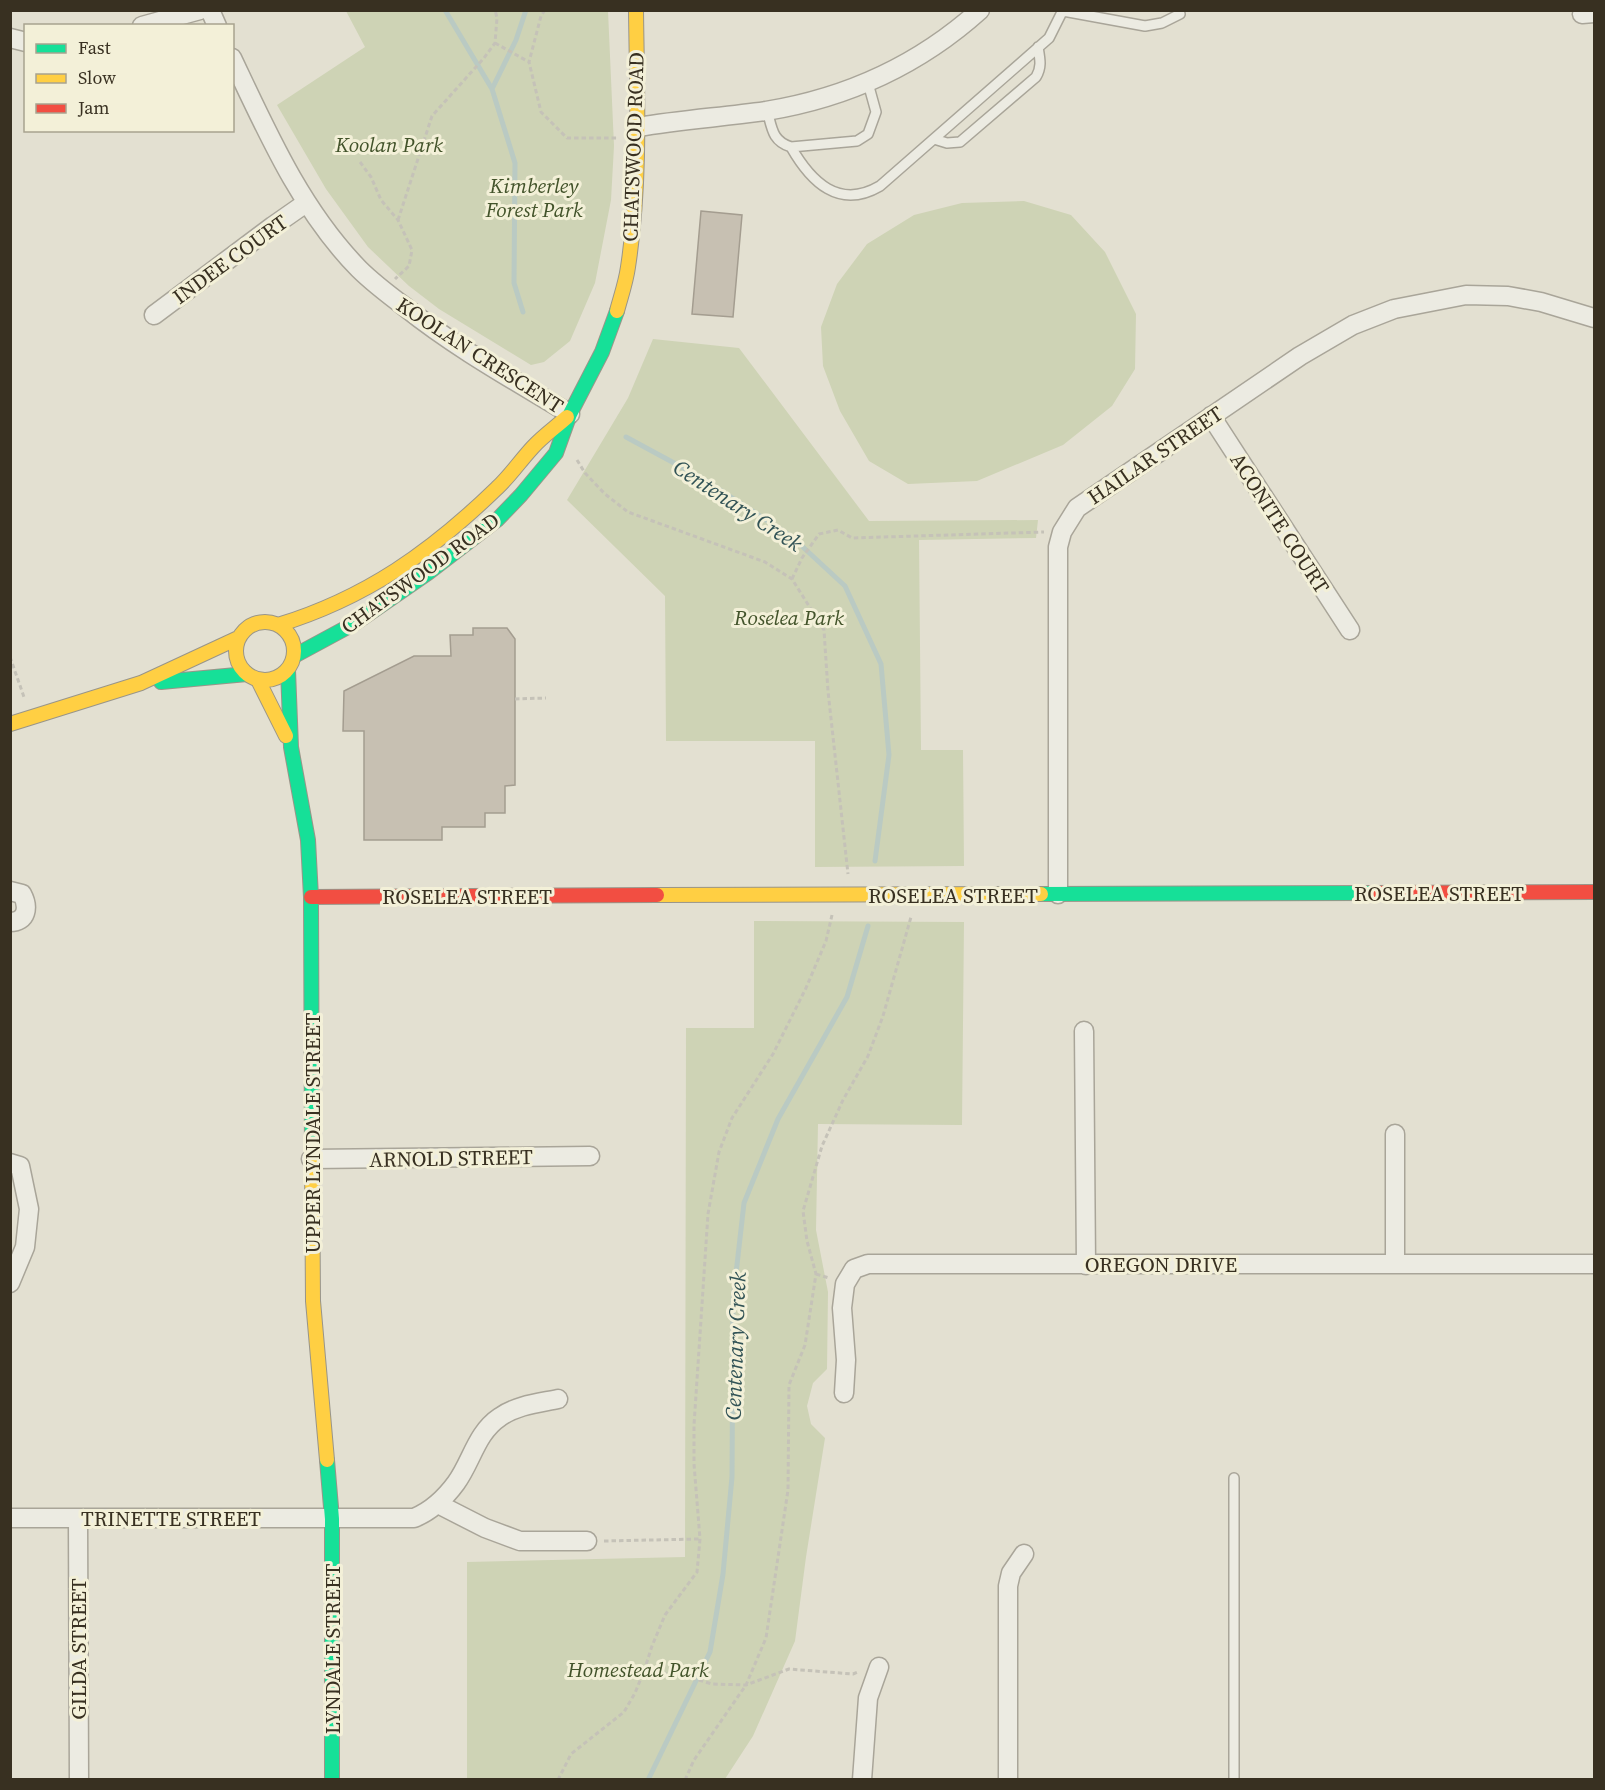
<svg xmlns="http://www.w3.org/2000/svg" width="1605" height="1790" viewBox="0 0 1605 1790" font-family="'Source Serif 4',serif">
  <rect width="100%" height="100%" fill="#e3e0d1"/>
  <!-- green -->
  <path fill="#ced3b5" d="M346,11H608L614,146L611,200L595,283L570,341L544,362L531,365L439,309L409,286L368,247L326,189L277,105L365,47Z
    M1024,201L1071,215L1105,252L1136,314L1135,369L1112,406L1063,445L977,481L908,484L869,461L840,411L823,366L821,327L837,284L867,244L914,215L962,203Z
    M653,339L739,348L869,521L1038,520L1036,538L919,540L921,750H963L964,866L815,867V741H666L665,596L567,500L628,398Z
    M754,921L964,922L962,1125L818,1124L816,1230L828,1292L827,1369L813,1383L807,1406L811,1424L825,1438L806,1557L795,1641L753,1736L725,1779H467V1562L685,1557L686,1028H754Z"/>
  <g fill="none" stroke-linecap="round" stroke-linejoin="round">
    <!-- stream -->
    <path stroke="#bacac3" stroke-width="5" d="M445,10L492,89L515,163L514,283L523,312
      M492,89L516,40L526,10
      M626,437L700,477L791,536L845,586L881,664L889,755L875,861
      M648,1780L710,1652L723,1574L732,1477L733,1300L744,1203L778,1119L847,997L868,926"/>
  </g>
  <!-- building -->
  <path fill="#c7c0b2" stroke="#a49d90" stroke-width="1.5" d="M701,211L742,215L733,317L692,314Z
    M473,628H507L515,639V785L505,786V813H485V827H442V840H364V731H343L344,691L414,656H451L450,635H473Z"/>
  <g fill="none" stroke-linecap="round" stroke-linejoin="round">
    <!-- lane casing -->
    <g stroke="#a9a599" stroke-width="12">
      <path id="lane" d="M1063,11L1145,26L1162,23L1180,14
        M767,110C772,128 772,141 791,147L857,141L868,134L876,112L868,83
        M934,139L947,143L960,142L1036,77C1042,67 1040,59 1038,47
        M791,147C811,182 839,210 880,186L1049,38L1063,10
        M1234,1780V1478"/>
    </g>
    <!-- street casing -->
    <g stroke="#a9a599" stroke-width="21">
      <path id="street" d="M210,10L217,26
        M1582,14L1594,13
        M142,26L200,10
        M10,38L26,42
        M232,58C267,132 301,210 359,269C373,283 389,295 405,307C456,348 514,380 570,414
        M638,127C680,120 723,117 766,111C846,98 919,65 980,10
        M154,315L273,226L306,203
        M1211,416L1350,630
        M10,891L22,894C29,907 27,922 10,922
        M1058,894V547L1062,532L1077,508L1300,356L1353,325L1394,309L1466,295L1508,296L1541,302L1594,318
        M1084,1031L1086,1265
        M311,1159L590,1156
        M10,1163L20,1166L29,1209L25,1247L10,1283
        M1395,1264V1134
        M844,1393L846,1360L842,1308L845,1284L854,1269L868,1264H1594
        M438,1504L485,1528L520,1541H587
        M10,1518H414C431,1511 445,1498 456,1483C472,1461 476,1433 500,1417C517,1405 539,1403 558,1399
        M78,1518L79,1780
        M862,1780L868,1698L879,1667
        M1008,1780V1586L1011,1573L1024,1554"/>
    </g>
    <!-- fast casing -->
    <g stroke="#999589" stroke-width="16">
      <path id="fast" d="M294,656L357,622L428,573L497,520L521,495L556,453L570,414L602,352L617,311
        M288,670L291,747L308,840L311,897L312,1159
        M161,682L247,674
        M1041,894L1374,893
        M327,1460L332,1519V1780"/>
    </g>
    <!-- slow casing -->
    <g stroke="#999589" stroke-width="16">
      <path id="slow" d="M617,311C621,296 626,282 628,267C641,182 637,96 636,10
        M236 651a29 29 0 1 1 58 0a29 29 0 1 1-58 0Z
        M278,625C366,598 431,552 497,488C510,476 520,461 533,447C543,436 556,427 567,417
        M258,680L286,736
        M10,724L141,683L238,638
        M657,895L1041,894
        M312,1159L313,1301L327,1460"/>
    </g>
    <!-- jam casing -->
    <g stroke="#999589" stroke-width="16">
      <path id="jam" d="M1374,893L1594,892
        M311,897L657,895"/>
    </g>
    <!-- path -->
    <path stroke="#c5c2b8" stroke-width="3" stroke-dasharray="4.5 3" stroke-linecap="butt" d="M545,10L541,16L529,62L541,112L567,138H618
      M495,43L529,62
      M360,162L371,177L381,200L398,220L412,250L409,266L395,279
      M398,220L432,116L484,58L495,43L497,18L495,10
      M577,460L585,473L605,494L628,512L765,562L792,579L824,630L828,691L848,874
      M792,579L802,558L819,534L838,530L852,538L1044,532
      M10,657L24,697
      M515,699L546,698
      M832,915L826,941L806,988L773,1054L732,1118L719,1152L708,1214L694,1425V1464L700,1539L697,1572L665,1615L652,1646L644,1671L681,1675L712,1684L746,1685L789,1669L853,1674L858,1672
      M816,1274L829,1278
      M604,1541L699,1539
      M558,1780L571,1754L624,1712L635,1693L644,1671
      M685,1780L694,1760L746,1685L766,1638L788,1490L789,1385L805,1345L816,1274L807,1241L803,1211L822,1146L843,1100L868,1056L883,1016L911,917"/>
    <!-- lane -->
    <use href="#lane" stroke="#ecebe2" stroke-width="9"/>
    <!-- street -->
    <use href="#street" stroke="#ecebe2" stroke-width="18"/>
    <!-- fast -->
    <use href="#fast" stroke="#16e098" stroke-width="14"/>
    <!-- slow -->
    <use href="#slow" stroke="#ffcf43" stroke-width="14"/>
    <!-- jam -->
    <use href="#jam" stroke="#f24e42" stroke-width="14"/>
  </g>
  <g text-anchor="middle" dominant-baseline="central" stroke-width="6" stroke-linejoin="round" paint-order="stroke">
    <!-- park labels -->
    <g font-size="21" font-style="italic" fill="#42532a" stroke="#f3f0d8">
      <text x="389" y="144">Koolan Park</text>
      <text x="534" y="185">Kimberley<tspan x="534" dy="24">Forest Park</tspan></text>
      <text x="789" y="617">Roselea Park</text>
      <text x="638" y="1669">Homestead Park</text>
    </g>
    <!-- street labels -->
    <g font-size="21" fill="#383021" stroke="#f3f0d8">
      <text transform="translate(633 147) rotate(-88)">CHATSWOOD ROAD</text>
      <text transform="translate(230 259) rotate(-36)">INDEE COURT</text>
      <text transform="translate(480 355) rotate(33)">KOOLAN CRESCENT</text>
      <text transform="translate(1155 455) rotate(-34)">HAILAR STREET</text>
      <text transform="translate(1280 523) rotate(57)">ACONITE COURT</text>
      <text transform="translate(420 573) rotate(-36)">CHATSWOOD ROAD</text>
      <text x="1439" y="893">ROSELEA STREET</text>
      <text x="953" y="895">ROSELEA STREET</text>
      <text x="467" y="896">ROSELEA STREET</text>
      <text transform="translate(312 1133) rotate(-90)">UPPER LYNDALE STREET</text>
      <text transform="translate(451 1158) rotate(-1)">ARNOLD STREET</text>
      <text x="1161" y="1264">OREGON DRIVE</text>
      <text x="171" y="1518">TRINETTE STREET</text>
      <text transform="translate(78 1649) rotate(-90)">GILDA STREET</text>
      <text transform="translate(332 1649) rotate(-90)">LYNDALE STREET</text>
    </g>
    <!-- water labels -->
    <g font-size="22" font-style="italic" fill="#325356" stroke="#f3f0d8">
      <text transform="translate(738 505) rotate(33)">Centenary Creek</text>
      <text transform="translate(735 1346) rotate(-88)">Centenary Creek</text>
    </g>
  </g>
  <!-- border -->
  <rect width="1605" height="1790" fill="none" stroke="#383021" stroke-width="24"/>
  <!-- legend -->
  <rect x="24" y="24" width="210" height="108" fill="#f3f0d8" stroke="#a8a38f" stroke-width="1.5"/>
  <rect x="36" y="44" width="30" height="9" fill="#16e098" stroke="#a8a38f" stroke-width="1.5"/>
  <text x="78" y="54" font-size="18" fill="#383021">Fast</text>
  <rect x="36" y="74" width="30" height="9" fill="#ffcf43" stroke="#a8a38f" stroke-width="1.5"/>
  <text x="78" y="84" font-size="18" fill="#383021">Slow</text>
  <rect x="36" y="104" width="30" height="9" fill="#f24e42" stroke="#a8a38f" stroke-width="1.5"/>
  <text x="78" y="114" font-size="18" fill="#383021">Jam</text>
</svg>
